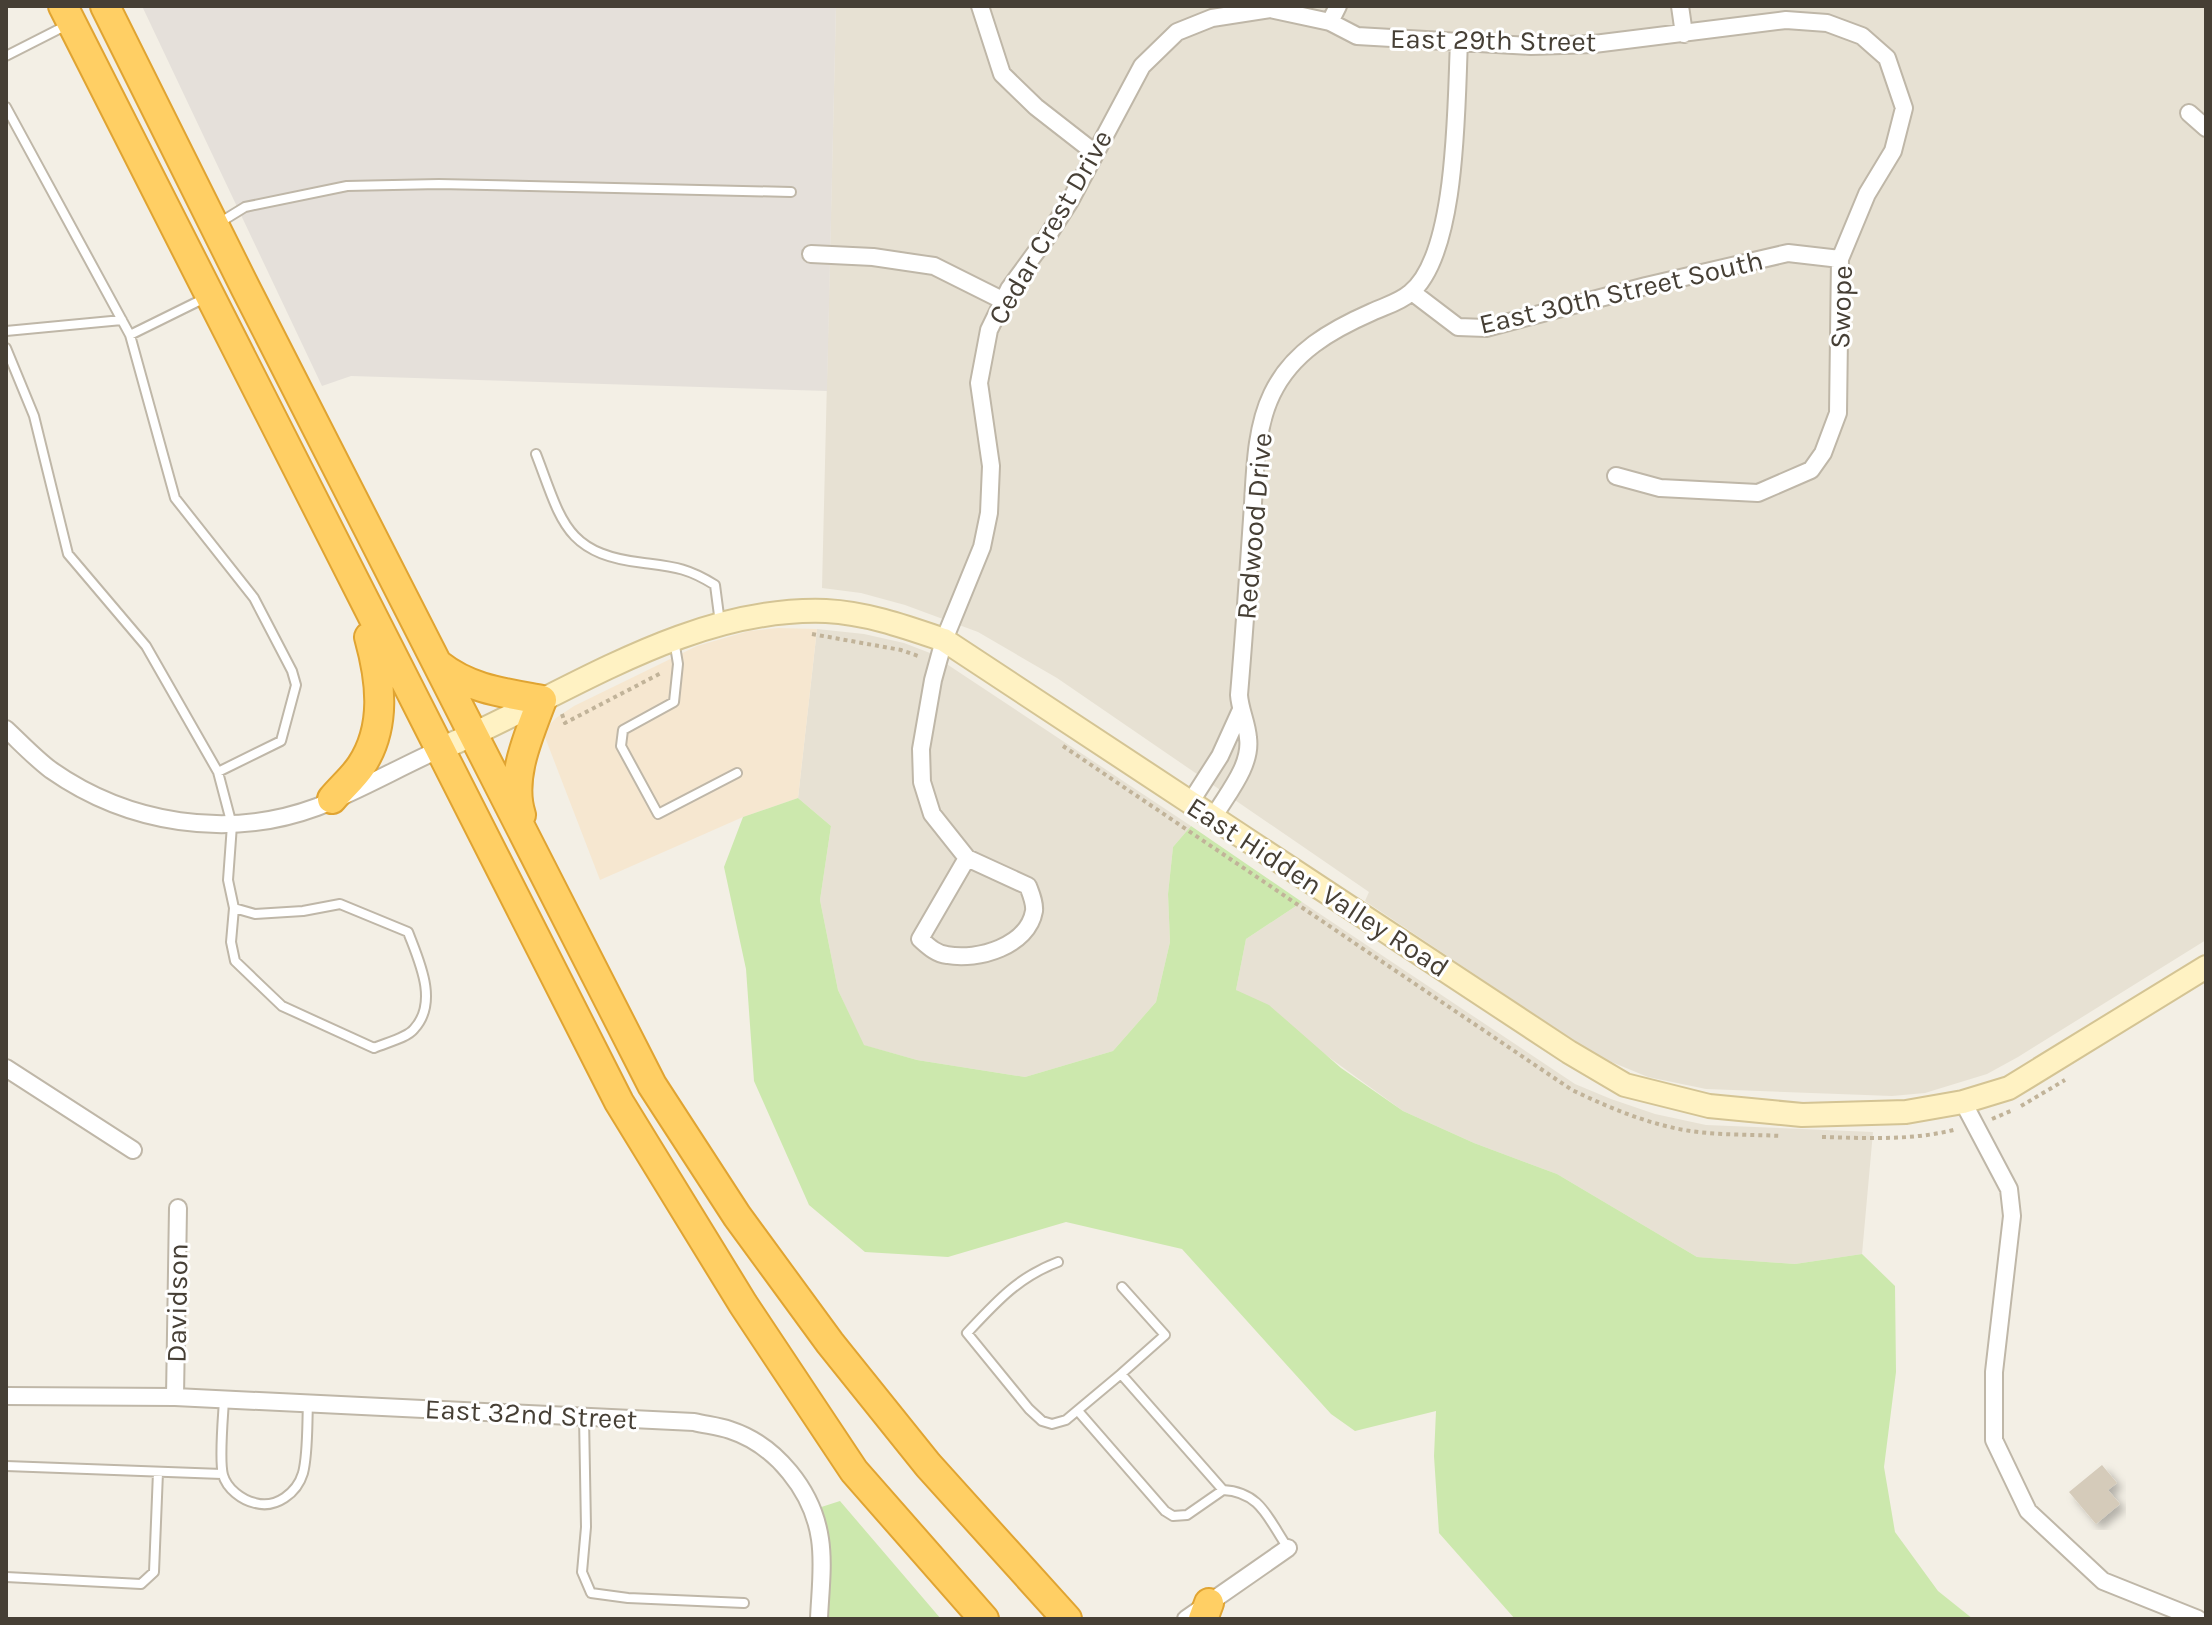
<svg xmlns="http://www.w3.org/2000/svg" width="2212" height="1625" viewBox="0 0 2212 1625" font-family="Karla,sans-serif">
  <defs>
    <filter id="shadow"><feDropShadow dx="5.5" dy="5.5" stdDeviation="4" flood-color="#0004"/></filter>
  </defs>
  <rect width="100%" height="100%" fill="#f3efe5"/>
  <!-- residential -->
  <path fill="#e7e1d3" d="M836,6H2206V940L2018,1057L1987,1074L1925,1093L1892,1096L1706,1089L1648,1077L1597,1056L1365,901L1369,892L1057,678L978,632L905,605L861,593L822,588Z
    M817,629L864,634L904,643L930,653L1191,826L1173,847L1168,894L1170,942L1156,1002L1113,1051L1025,1077L917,1060L863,1045L838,990L820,900L831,826L798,798Z
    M1302,902L1575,1084L1611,1099L1655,1114L1706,1125L1873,1132L1862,1254L1795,1264L1697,1257L1557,1174L1474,1143L1403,1111L1236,990L1246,939Z"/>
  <!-- commercial -->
  <path fill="#f6e7d0" d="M778,628L817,629L798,798L743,817L600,880L543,732L556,718L574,706L697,646L749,631Z"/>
  <!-- industrial -->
  <path fill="#e5e0da" d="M142,6H836L827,391L351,376L322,386Z"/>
  <!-- green -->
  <path fill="#cce8ad" d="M798,798L831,826L820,900L838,990L864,1045L917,1060L1025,1077L1113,1051L1156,1002L1170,942L1168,894L1173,847L1191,826L1302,902L1246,939L1236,990L1269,1005L1341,1068L1403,1111L1474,1143L1557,1174L1697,1257L1795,1264L1862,1254L1895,1286L1896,1372L1884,1467L1895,1532L1938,1591L1973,1619H1515L1439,1533L1434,1456L1436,1411L1355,1431L1331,1414L1182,1249L1066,1222L948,1257L865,1252L809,1205L754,1081L746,969L724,867L743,817Z
    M840,1501L941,1619H819L812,1510Z"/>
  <!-- building -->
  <path fill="#d5cbba" filter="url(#shadow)" d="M2102,1465L2117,1483L2108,1490L2120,1504L2096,1524L2069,1492Z"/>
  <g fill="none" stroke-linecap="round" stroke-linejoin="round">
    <!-- lane casing -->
    <g stroke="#bfb7a8" stroke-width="12">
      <path id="lane" d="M6,56L67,25
        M6,107L130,335L205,298
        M219,223L245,207L347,186L439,184L791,192
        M6,331L122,320
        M130,335L175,498L254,598L292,671L296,685L281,741L218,772L232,825L228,880L234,908L231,942L235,961L282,1006L374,1048C385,1043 407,1038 414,1029C439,1002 419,961 408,932L340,904L303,911L255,914L234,908
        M6,348L34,416L68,554L146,646L218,772
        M536,454C562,521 564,554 644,563C675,567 688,568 715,585L720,623
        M674,640L678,664L674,702L623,730L621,746L658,814L737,773
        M1058,1262C1018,1277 996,1302 967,1333L1029,1409L1042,1421L1052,1424L1066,1420L1121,1374L1223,1490C1261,1492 1268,1519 1288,1548
        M1121,1374L1165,1335L1122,1287
        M224,1400C223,1418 219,1460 223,1475C227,1489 242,1500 255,1503C276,1509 297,1493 303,1473C308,1454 307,1424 308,1404
        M1078,1411L1165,1511L1173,1516L1187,1515L1223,1490
        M584,1417L586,1527L582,1572L591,1593L628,1598L744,1603
        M6,1466L222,1474
        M6,1577L141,1584L154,1572L158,1472"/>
    </g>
    <!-- street casing -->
    <g stroke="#bfb7a8" stroke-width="20">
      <path id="street" d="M980,6L1002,74L1036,107L1095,153
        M1680,6L1684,34
        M1330,22L1338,6
        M2189,113L2206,128
        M811,254L873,257L934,266L1004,301
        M1412,292L1458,327L1486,328L1646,286L1788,253L1840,259
        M6,729C20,742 35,758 51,770C128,824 228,840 317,807C358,791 398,768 438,750
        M1190,803L1220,756L1240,712
        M1213,818C1226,795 1252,766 1248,738C1247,723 1240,710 1239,695C1244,636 1248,578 1252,519C1255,479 1254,431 1272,394C1292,352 1331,330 1372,312C1385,306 1400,302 1410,293C1458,255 1456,102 1459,42
        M967,858L920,939C928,946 936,954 947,955C978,961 1028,946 1034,911C1035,903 1031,894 1028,886L967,858L932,814L922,782L921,749L933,680L944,640L982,547L989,513L991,466L979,383L989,330L1009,289L1047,237L1070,201L1142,66L1177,32L1212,18L1270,9L1330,22L1357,36L1531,46L1594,44L1786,20L1827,23L1862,36L1887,58L1904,108L1893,151L1867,194L1840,259L1838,413L1823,453L1811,470L1758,493L1660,488L1616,476
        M6,1068L133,1150
        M1963,1102L2009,1189L2012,1216L1994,1372V1440L2028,1511L2103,1581L2198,1619
        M6,1396L175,1397L694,1422C706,1425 718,1426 730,1430C776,1445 813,1491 820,1539C824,1565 820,1593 819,1619
        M175,1397L178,1208
        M1186,1619L1288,1548"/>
    </g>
    <!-- secondary casing -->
    <g stroke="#d4c494" stroke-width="26">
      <path id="secondary" d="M438,750C562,698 686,606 826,611C867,613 906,627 944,640L1569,1052L1625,1085L1709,1106L1802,1115L1906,1112L1963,1102L2009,1088L2206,967"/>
    </g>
    <!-- highway casing -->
    <g stroke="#e0a432" stroke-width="32">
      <path id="highway" d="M63,6L619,1102L743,1304L854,1471L984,1619
        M105,6L246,289L652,1085L737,1216L830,1343L928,1465L1067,1619
        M439,665C469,689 504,693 542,700C529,735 509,778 521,815
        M332,799C341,788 353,778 361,766C387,727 381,680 369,637
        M1203,1619L1209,1603"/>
    </g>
    <!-- path -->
    <path stroke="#c1b399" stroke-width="4" stroke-dasharray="4 4" stroke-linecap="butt" d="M812,634L901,650L921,657
      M562,714L565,723L663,672
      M1063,746L1572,1090C1604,1105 1635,1119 1670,1127C1706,1136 1745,1134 1782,1136
      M2021,1106L2065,1080
      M1992,1119L2013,1110
      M1822,1137C1867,1138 1913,1141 1957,1129"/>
    <!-- lane -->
    <use href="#lane" stroke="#fff" stroke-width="8"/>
    <!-- street -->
    <use href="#street" stroke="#fff" stroke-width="16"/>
    <!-- secondary -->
    <use href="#secondary" stroke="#fff2c3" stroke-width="22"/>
    <!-- highway -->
    <use href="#highway" stroke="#ffcf64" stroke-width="28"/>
  </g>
  <g text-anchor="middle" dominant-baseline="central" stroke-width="6" stroke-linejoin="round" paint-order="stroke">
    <!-- street labels -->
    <g font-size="28" fill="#463f35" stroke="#fff">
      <text transform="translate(1493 40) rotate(1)">East 29th Street</text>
      <text transform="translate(1050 227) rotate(-60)">Cedar Crest Drive</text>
      <text transform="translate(1621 292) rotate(-13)">East 30th Street South</text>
      <text transform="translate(1841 307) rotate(-88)">Swope</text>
      <text transform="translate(1254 526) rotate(-85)">Redwood Drive</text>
      <text transform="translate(1318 887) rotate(33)">East Hidden Valley Road</text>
      <text transform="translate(177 1303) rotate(-89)">Davidson</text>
      <text transform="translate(531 1414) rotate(3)">East 32nd Street</text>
    </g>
  </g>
  <!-- border -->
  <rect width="2212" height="1625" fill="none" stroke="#463f35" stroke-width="16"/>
</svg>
